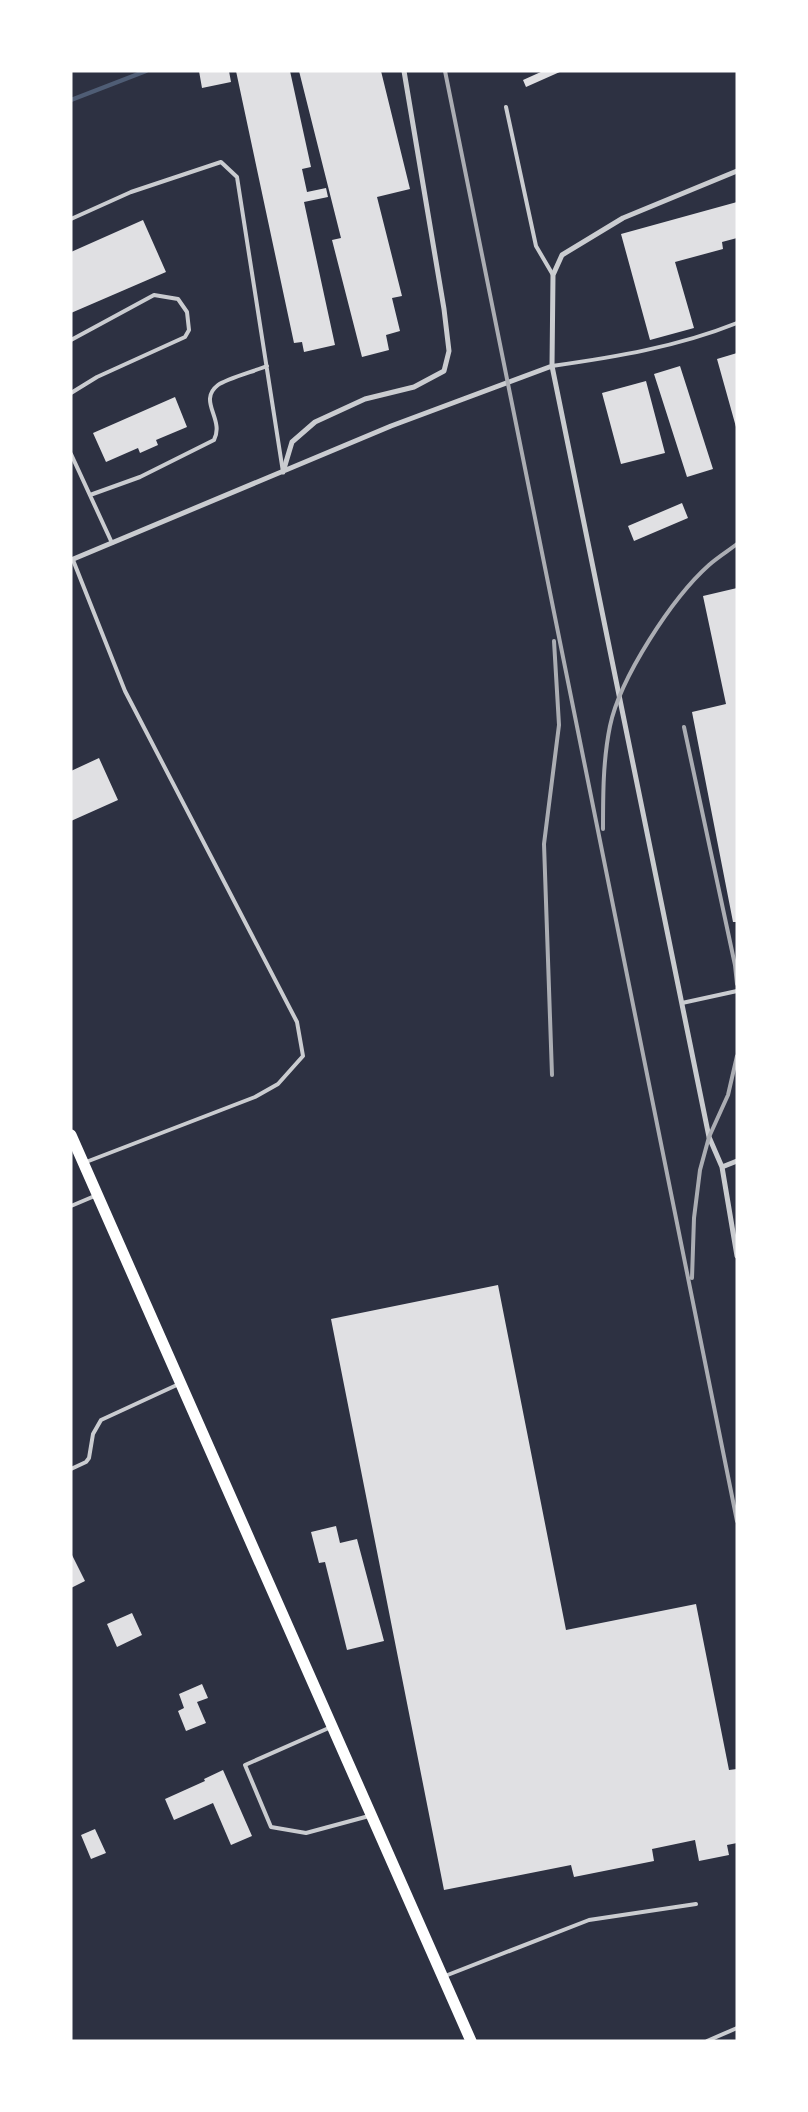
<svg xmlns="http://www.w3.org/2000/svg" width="808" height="2112" viewBox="0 0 808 2112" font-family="'Archivo Narrow',sans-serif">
  <rect width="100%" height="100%" fill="#2d3142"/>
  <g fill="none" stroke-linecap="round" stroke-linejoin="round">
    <!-- stream -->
    <path stroke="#4f5d75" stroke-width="4.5" d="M71,100L146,71"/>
  </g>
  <!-- building -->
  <path fill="#e0e0e3" d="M199,71H229L231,82L202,88Z
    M236,71H290L311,167L302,169L307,192L326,188L328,197L304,202L335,345L304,352L302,342L294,343Z
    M299,71H381L410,189L377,197L402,296L392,298L400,331L386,335L389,350L362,357L332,240L341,238Z
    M543,71H562L526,87L523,80Z
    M737,202V238L722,242L723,249L675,262L694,328L650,340L621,234Z
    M143,220L166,272L71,313V252Z
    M737,353V427H736L717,359Z
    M680,366L713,469L687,477L654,374Z
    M646,381L665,453L621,464L602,393Z
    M175,397L187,427L156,440L158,445L140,453L138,448L106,462L93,433Z
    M682,503L688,518L634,541L628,526Z
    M737,588V922H733L692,712L726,704L703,596Z
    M99,758L118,800L71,821V771Z
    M498,1285L566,1630L696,1604L729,1770L737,1769V1843L727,1845L729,1855L699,1861L695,1840L652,1849L654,1861L574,1877L571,1865L444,1890L331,1319Z
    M336,1526L340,1543L357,1539L384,1641L347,1650L325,1562L319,1563L311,1532Z
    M71,1553L85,1581L71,1588Z
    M132,1613L142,1635L117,1647L107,1624Z
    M202,1684L208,1698L197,1702L206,1723L186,1731L178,1711L184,1708L179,1694Z
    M223,1770L252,1836L231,1845L213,1803L174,1820L165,1799L205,1781L204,1779Z
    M95,1829L106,1853L91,1859L81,1835Z"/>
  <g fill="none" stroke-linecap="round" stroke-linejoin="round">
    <!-- service -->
    <path stroke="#caccd0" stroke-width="4" d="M506,107L536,246L553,275
      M71,219L131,192L221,162L237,177L283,472
      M71,340L154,295L178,299L187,312L189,330L185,337L97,377L71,393
      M552,366C615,357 677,347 737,323
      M71,454L112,543
      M90,495L140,477L214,440C225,419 197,401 218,385C226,379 255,371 267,366
      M73,560L125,691L297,1022L303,1056L278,1084L255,1097L86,1162
      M682,1003L737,991
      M71,1206L97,1195
      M71,1469L86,1462L89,1458L93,1434L101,1420L179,1384
      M331,1727L245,1765L271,1827L306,1833L369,1816
      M445,1976L589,1920L696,1904
      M707,2041L737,2028"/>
    <!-- minor -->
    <path stroke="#caccd0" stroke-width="5" d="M737,171L623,218L562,255L553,275L552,366L709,1137L722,1167L737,1256
      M283,472L292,442L315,422L365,399L414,387L444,371L449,351L444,309L404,71
      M71,560L391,426L552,366
      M722,1167L737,1161"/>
    <!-- primary -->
    <path stroke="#fff" stroke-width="11" d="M71,1135L471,2041"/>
    <!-- rail -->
    <path stroke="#abadb3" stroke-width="4" d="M445,71L737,1521
      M684,727L735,965L737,984
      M603,829C603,795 603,760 610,726C620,678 672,598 709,565C718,557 728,551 737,544
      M552,1075L544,844L559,725L554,641
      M692,1278L694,1218L700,1170L709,1137L728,1095L737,1056"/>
  </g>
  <!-- border -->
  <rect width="808" height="2112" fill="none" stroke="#ffffff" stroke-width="145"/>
</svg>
